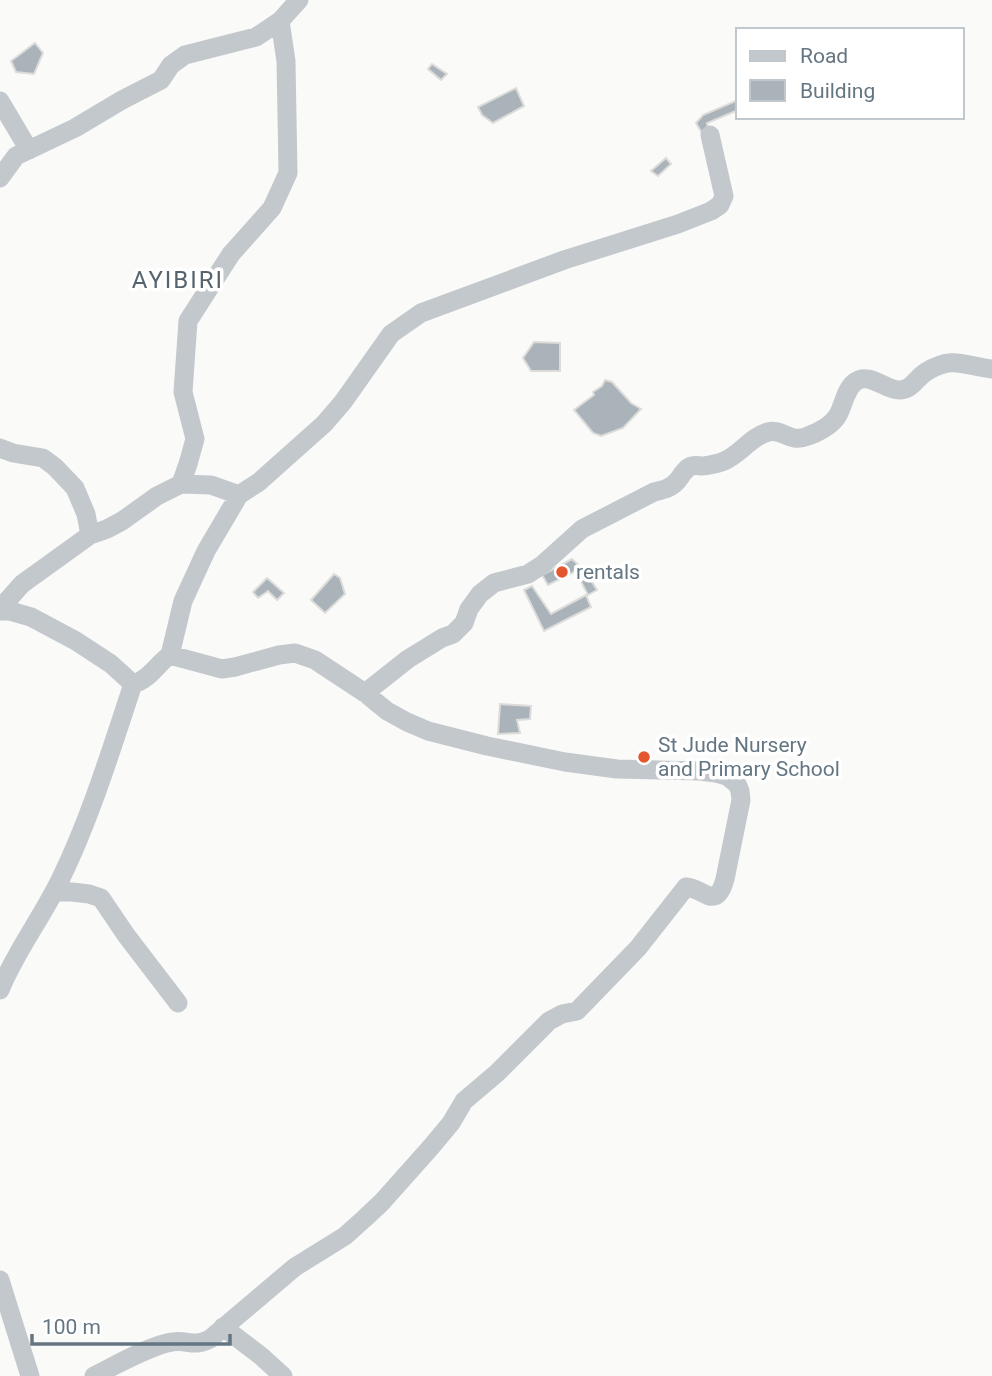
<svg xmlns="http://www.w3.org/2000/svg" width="992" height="1376" viewBox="0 0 992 1376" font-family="Roboto,sans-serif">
  <rect width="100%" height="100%" fill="#fafaf8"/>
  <!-- building -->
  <path fill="#aab3b9" stroke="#dcdcda" stroke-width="2" d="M35,43L43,53L34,74L16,72L11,61Z
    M432,64L447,74L441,80L428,69Z
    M516,88L524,106L493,123L482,115L478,107Z
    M738,100V110L707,123L708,130L702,133L696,123L703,115Z
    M666,158L671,164L658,176L651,171Z
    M534,342L560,343V371H531L523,358Z
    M605,380L612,382L631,403L641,409L623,428L601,436L593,433L574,410L594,395L593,392L602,386Z
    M572,559L582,568L548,585L542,575Z
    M584,569L597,590L588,595L577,574Z
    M334,574L340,578L345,594L325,613L311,600Z
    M267,578L284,593L277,600L268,591L258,598L253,592Z
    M532,586L551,614L586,595L591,607L544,631L524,590Z
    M500,704L531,706L530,719L517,720L520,733L498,734Z"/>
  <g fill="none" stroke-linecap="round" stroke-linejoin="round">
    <!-- minor -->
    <path stroke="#c3c8cc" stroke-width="19" d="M0,101L29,150
      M0,178L16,156L75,128L122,100L161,80L171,65L185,55L256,37L280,21L299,0
      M0,448L13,453L43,458L55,467L75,488L86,514L90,535
      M181,484L188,464L195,439L183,392L188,321L231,254L272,208L288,173L286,61L280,21
      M0,609L22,584L90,535L107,529L122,521L157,496L181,484L211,485L239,495L259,482L324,424L343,402L391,334L421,313L564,260L678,224L711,211L720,205L724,196L710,135
      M0,611H10L31,617L76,641L111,664L133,684C112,747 91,816 62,876C44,915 16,950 0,990
      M170,655L183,601L206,551L239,495
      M365,693L408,659L442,638L453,634L464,623L469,609L480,594L494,583L528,574L542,565L582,529L654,492C663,490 672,488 678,480C682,475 685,468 692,466C696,465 699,466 703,466C709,465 718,464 724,461C740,455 750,437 768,432C783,428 789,444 808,436C819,432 832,425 838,415C844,404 845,390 855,382C870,371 885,391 900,390C913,389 916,378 926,372C953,355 964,366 992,369
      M54,892H72L89,894L101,898L126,935L178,1003
      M0,1280L30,1376
      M223,1327L261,1356L283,1376
      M94,1376C114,1366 151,1345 172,1342C188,1339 192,1348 210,1339L295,1267L345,1236L365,1218L382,1202L431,1147L451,1123L464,1101L497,1073L549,1021L562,1014L577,1011L638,948L686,887C704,888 716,912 725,879L741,800L740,791L737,784L727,776L716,773L700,771L617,769L565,762L487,746L428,731L407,722L387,711L365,693L315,660L295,653L279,655L235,667L222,669L170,655C157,664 149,680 133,684"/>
  </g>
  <!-- markers -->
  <g fill="#e4572e" stroke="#fff" stroke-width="2.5">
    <circle cx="562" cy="572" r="7"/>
    <circle cx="644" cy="757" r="7"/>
  </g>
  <g text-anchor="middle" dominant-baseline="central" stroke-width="7" stroke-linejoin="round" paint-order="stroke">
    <!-- poi labels -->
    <g font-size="21" fill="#657683" stroke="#fff" text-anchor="start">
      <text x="576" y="572">rentals</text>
      <text x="658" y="745">St Jude Nursery<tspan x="658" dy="24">and Primary School</tspan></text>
    </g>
    <!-- quarter labels -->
    <g font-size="24" letter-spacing="2" fill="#57646e" stroke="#fff">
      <text x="178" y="280">AYIBIRI</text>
    </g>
  </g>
  <!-- legend -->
  <rect x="736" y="28" width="228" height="91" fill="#ffffff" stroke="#c1c8cd" stroke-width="2"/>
  <rect x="750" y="51" width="35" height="10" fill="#c3c8cc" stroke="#c1c8cd" stroke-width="2"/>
  <text x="800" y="63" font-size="21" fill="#657683">Road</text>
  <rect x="750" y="80" width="35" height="21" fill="#aab3b9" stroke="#c1c8cd" stroke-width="2"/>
  <text x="800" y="98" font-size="21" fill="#657683">Building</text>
  <!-- scale -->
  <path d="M32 1334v10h198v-10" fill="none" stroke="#657683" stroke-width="3.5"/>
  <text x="42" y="1334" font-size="21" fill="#657683" stroke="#ffffff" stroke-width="5" paint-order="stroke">100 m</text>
</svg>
